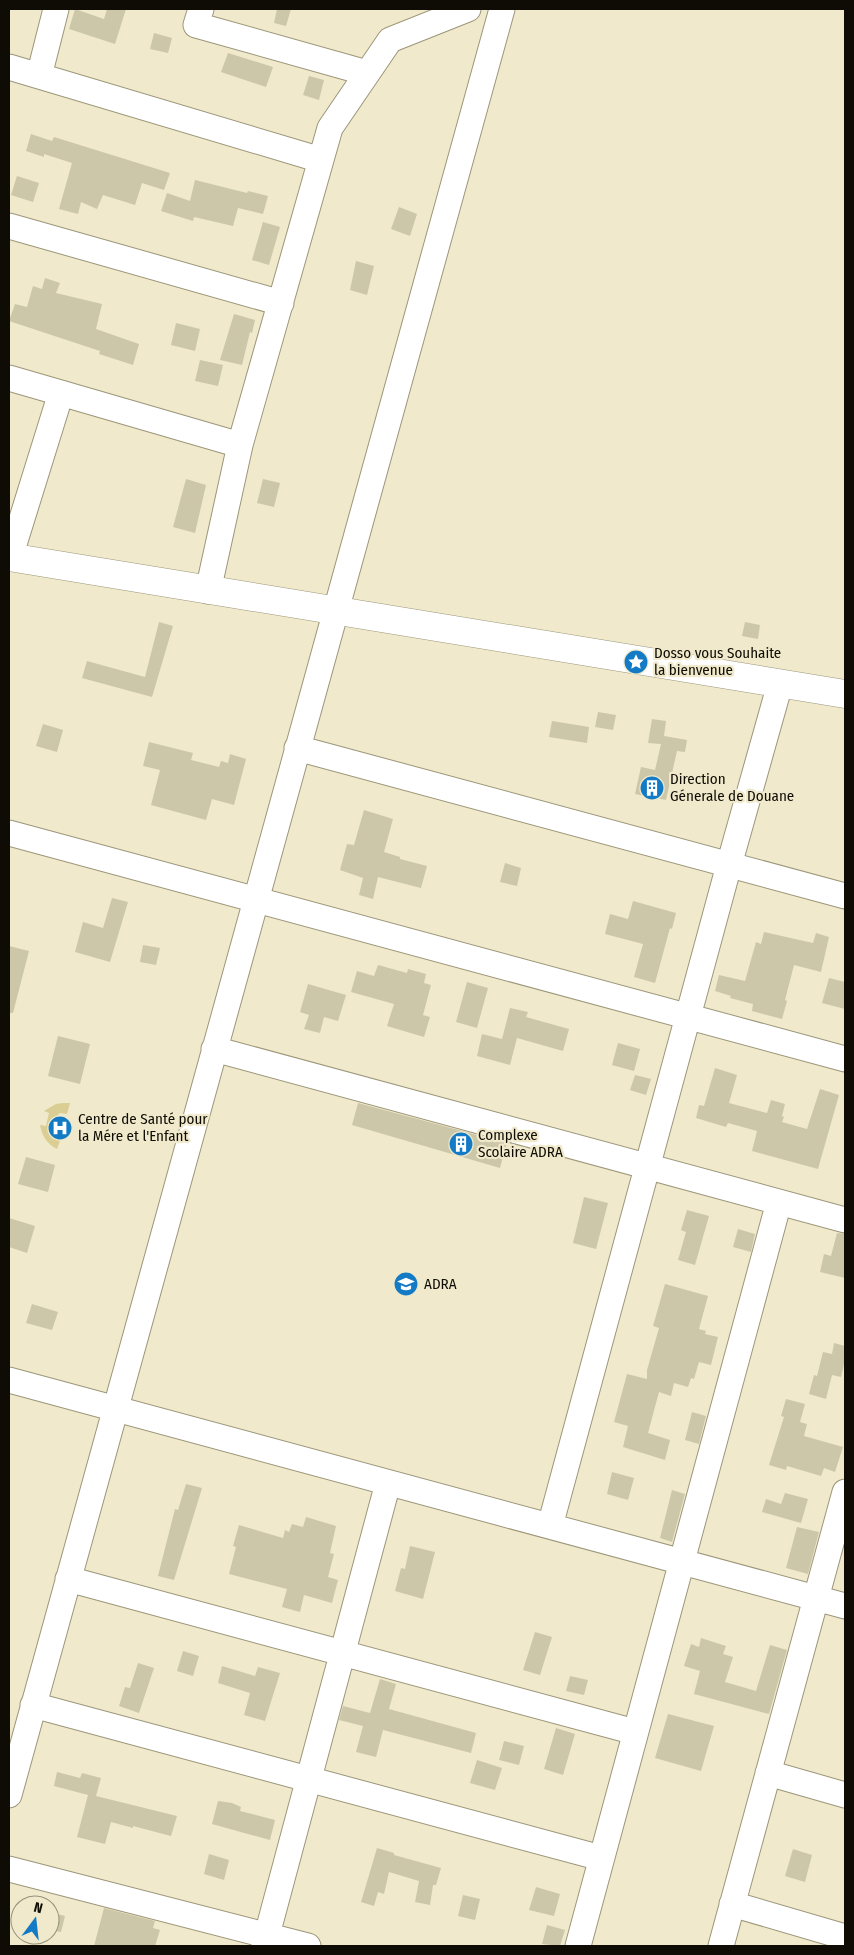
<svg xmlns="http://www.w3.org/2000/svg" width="854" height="1955" viewBox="0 0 854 1955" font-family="'Fira Sans Condensed',sans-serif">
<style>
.green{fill:#dace94}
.building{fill:#cdc7aa}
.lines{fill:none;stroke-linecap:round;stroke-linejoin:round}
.minor-casing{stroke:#9c967a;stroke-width:27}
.highway-casing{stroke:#9c967a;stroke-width:29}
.minor{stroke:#fff;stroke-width:25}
.highway{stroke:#fff;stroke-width:28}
.labels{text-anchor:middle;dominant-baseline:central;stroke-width:4.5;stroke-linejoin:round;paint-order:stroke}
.poi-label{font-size:15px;fill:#0e0c04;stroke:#f0e9cb;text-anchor:start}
</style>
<rect width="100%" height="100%" fill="#f0e9cb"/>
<path class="green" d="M63,1103h7l-3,11 -7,-1c-10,8 -12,19 1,25l-4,11c-10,-5 -15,-13 -17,-24l6,1 3,-13 -5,-2 12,-7z"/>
<path class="building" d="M75,9l29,10 3,-10h19l-11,35 -46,-15z
M277,9h14l-5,17 -12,-3z
M154,33l18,5 -4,15 -18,-4z
M228,53l45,14 -7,20 -45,-15z
M309,76l15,4 -5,20 -16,-5z
M31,134l21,7 2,-4 116,36 -6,17 -22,-7 -7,22 -32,-10 -6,14 -16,-7 -3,12 -19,-5 13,-46 -28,-9v3l-18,-6z
M17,176l22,7 -6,19 -22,-7z
M195,180l52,13 1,-2 20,5 -5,18 -25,-6 -5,18 -39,-9 -1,4 -32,-10 6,-18 23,8z
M399,207l18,7 -7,22 -19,-7z
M263,222l17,5 -11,38 -17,-5z
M356,261l18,5 -7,29 -17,-5z
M45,278l15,5 -4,10 46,11 -6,25 43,15 -6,21 -34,-11 1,-3 -91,-30 6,-17 12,3 6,-21 9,3z
M234,314l21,6 -3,13 -2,-1 -8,33 -22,-5z
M176,323l24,6 -5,22 -24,-6z
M200,360l23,5 -5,21 -23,-5z
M186,479l20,6 -11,48 -22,-6z
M263,479l17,4 -6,24 -17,-4z
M159,622l14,4 -21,71 -70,-19 5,-17 58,16z
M745,622l15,3 -2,14 -16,-3z
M598,712l18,3 -3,15 -18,-3z
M652,719l14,2 -2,15 23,4 -2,12 -8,-1 -11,49 -31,-6 6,-27 14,3 6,-26 -13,-1z
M552,721l37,6 -2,16 -38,-6z
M43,724l20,6 -6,22 -21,-6z
M149,742l44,11 -2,7 28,7 2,-6 7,2 2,-9 16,5 -12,46 -22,-6 -6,21 -55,-15 9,-35 -17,-4z
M364,810l29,9 -9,33 16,5v2l27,7 -6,22 -43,-11 -5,22 -14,-4 4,-17 -23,-8 7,-26 7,1z
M505,863l16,5 -4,18 -17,-4z
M112,898l16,4 -18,60 -35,-10 8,-30 20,6z
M633,901l43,12 -4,16 -2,-1 -15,55 -21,-6 9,-33 -38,-10 5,-20 18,5z
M764,932l49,11 3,-10 13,4 -8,35 -27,-7 -9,35 2,1 -5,18 -30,-8 1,-7 -23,-6 1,-2 -16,-5 4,-16 26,6 11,-39 5,2z
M143,945l17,3 -4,17 -16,-3z
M9,946l20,5 -16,62h-4z
M378,965l29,8 1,-4 18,5 -2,9 7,2 -8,30 7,2 -6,20 -37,-11 7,-22 -43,-12 6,-21 17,5z
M829,978l16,4v27l-23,-6z
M467,982l21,6 -11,40 -21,-6z
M308,984l38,11 -8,26 -14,-4 -4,16 -16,-4 5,-14 -9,-3z
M510,1008l18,4 -2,5 43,12 -6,22 -46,-13 -7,27 -33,-9 5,-22 20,5z
M58,1036l32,8 -10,40 -32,-8z
M618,1043l22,6 -6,22 -22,-6z
M715,1068l22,7 -8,28 38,10 4,-13 14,4 -3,12 2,1 -2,5 25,7 13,-40 19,6 -21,74 -66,-18 5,-20 -29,-8 -2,4 -30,-9 3,-13 5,1z
M635,1075l16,4 -5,16 -16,-5z
M358,1103l149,40 -7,25 -148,-43z
M26,1157l29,8 -7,27 -30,-8z
M584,1197l24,6 -12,46 -23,-6z
M687,1210l22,6 -14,49 -17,-5 8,-28 -5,-2z
M9,1218l26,8 -8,27 -18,-6z
M738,1229l17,5 -4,18 -18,-5z
M837,1233l8,1v44l-25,-6 4,-18 7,2z
M665,1284l43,12 -9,33 7,2 -1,3 13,3 -7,28 -12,-3 -5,17 -3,-1 -3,9 -14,-4 -3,13 -12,-4 -11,41 22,7 -5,20 -42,-13 5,-21 -14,-4 13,-48 20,5v-9l12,-42 -6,-2z
M32,1304l26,8 -6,18 -26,-7z
M834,1343l11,3v14l-4,17 -9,-2 -6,24 -17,-5 5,-19 3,1 6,-24 9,2z
M786,1399l19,5 -5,18 7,2 -3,12 39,11 -8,25 -11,-4 -3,8 -34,-10 -1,4 -17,-5 15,-48 -3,-1z
M692,1412l14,4 -7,28 -14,-4z
M612,1472l22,6 -6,22 -21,-6z
M186,1484l16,4 -28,92 -16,-4 17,-67 3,1z
M672,1490l13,4 -13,48 -12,-4z
M785,1493l23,6 -7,24 -39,-11 4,-13 15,5z
M306,1517l30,9 -6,27 4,1 -6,23 10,3 -6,23 -28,-8 -4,17 -18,-5 5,-18 -58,-15 7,-27 -3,-1 6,-21 44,13 2,-8 4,2 3,-8 11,3z
M797,1527l22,5 -11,42 -22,-6z
M410,1546l25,6 -12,47 -28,-8 6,-23 4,1z
M535,1632l17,5 -12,38 -17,-5z
M701,1638l25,8 -3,8 10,3 -8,25 31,9 14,-46 17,5 -18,64 -75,-20 6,-23 -16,-5 7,-22 8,3z
M183,1651l16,5 -6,20 -16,-5z
M138,1663l16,5 -15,45 -20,-7 6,-19 5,1z
M222,1666l33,10 3,-9 22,6 -15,48 -21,-6 6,-22 -32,-10z
M570,1676l18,4 -4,15 -18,-4z
M380,1679l16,5 -7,25 87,24 -5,20 -88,-23 -7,27 -20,-5 7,-26 -24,-6 4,-14 27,7z
M668,1714l46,12 -13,45 -46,-13z
M556,1728l19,6 -12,41 -19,-6z
M504,1741l20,5 -5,19 -20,-5z
M477,1760l25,8 -7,22 -25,-7z
M57,1772l23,6 2,-5 19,5 -5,18 81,20 -6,20 -38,-10v2l-22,-6 -6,22 -28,-7 11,-42 -34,-9z
M218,1801l14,2 9,4 -1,4 35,9 -5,20 -58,-16z
M377,1848l17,5v2l47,13 -5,17h-3l-3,20 -15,-3 4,-21 -30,-9 -5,22 -6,-2 -4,14 -13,-4z
M793,1849l19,6 -7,27 -20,-6z
M209,1854l20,6 -5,20 -20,-6z
M536,1887l24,7 -6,22 -25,-6z
M463,1895l17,4 -5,21 -17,-4z
M104,1908l51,13 -2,7 7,2 -5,16h-61z
M50,1912l15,4 -4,16 -11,-2z
M547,1925l18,5 -5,16 -18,-2z"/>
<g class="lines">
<defs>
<path id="minor" d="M201,9l-5,16 171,48
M9,67l312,93
M39,76l17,-67
M9,226l272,77
M9,378l231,67
M10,557l51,-164
M208,591l32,-146 90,-317 60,-88 78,-31
M297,748l548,148
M9,833l836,226
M214,1049l631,171
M9,1380l836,226
M550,1526l179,-661 51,-181
M68,1579l567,153
M33,1705l568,153
M768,1773l77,22
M9,1795l493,-1786
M9,1869l299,77
M732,1904l113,33
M264,1946l124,-463
M578,1946l201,-744
M721,1946l124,-454"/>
<path id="highway" d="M9,557l836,137"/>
</defs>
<use href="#minor" class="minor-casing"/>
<use href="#highway" class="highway-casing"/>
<use href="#minor" class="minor"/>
<use href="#highway" class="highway"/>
</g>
<defs>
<symbol id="sight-disc" viewBox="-11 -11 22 22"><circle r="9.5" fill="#137ac5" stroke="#f0e9cb"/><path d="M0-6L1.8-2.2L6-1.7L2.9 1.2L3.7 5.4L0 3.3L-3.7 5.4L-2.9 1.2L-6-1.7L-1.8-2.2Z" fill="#fff"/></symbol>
<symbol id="building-disc" viewBox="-11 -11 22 22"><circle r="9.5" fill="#137ac5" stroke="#f0e9cb"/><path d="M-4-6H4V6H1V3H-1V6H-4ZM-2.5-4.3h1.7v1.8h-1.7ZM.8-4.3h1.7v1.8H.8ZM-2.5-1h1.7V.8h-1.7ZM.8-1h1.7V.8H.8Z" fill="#fff"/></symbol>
<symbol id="hospital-disc" viewBox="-11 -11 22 22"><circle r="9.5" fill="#137ac5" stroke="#f0e9cb"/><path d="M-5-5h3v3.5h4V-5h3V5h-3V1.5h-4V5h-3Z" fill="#fff"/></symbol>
<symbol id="school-disc" viewBox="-11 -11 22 22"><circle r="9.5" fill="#137ac5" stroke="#f0e9cb"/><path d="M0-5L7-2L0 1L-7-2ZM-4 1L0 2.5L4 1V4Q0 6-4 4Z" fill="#fff"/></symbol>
</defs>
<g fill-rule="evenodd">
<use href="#sight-disc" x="622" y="648" width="28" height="28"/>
<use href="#building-disc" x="638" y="774" width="28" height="28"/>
<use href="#hospital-disc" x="46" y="1114" width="28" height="28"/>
<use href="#building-disc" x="447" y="1130" width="28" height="28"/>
<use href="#school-disc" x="392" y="1270" width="28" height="28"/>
</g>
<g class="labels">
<g class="poi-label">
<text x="654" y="653">Dosso vous Souhaite<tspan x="654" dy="17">la bienvenue</tspan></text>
<text x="670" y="779">Direction<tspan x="670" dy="17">Génerale de Douane</tspan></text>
<text x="78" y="1119">Centre de Santé pour<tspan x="78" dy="17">la Mére et l'Enfant</tspan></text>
<text x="478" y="1135">Complexe<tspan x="478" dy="17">Scolaire ADRA</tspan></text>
<text x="424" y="1284">ADRA</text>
</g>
</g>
<rect width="854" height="1955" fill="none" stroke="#0e0c04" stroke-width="20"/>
<g transform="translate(35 1920) rotate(15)"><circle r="24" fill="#f0e9cb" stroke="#96917b"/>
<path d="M0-4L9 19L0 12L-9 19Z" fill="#137ac5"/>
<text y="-8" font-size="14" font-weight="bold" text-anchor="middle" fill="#0e0c04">N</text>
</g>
</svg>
